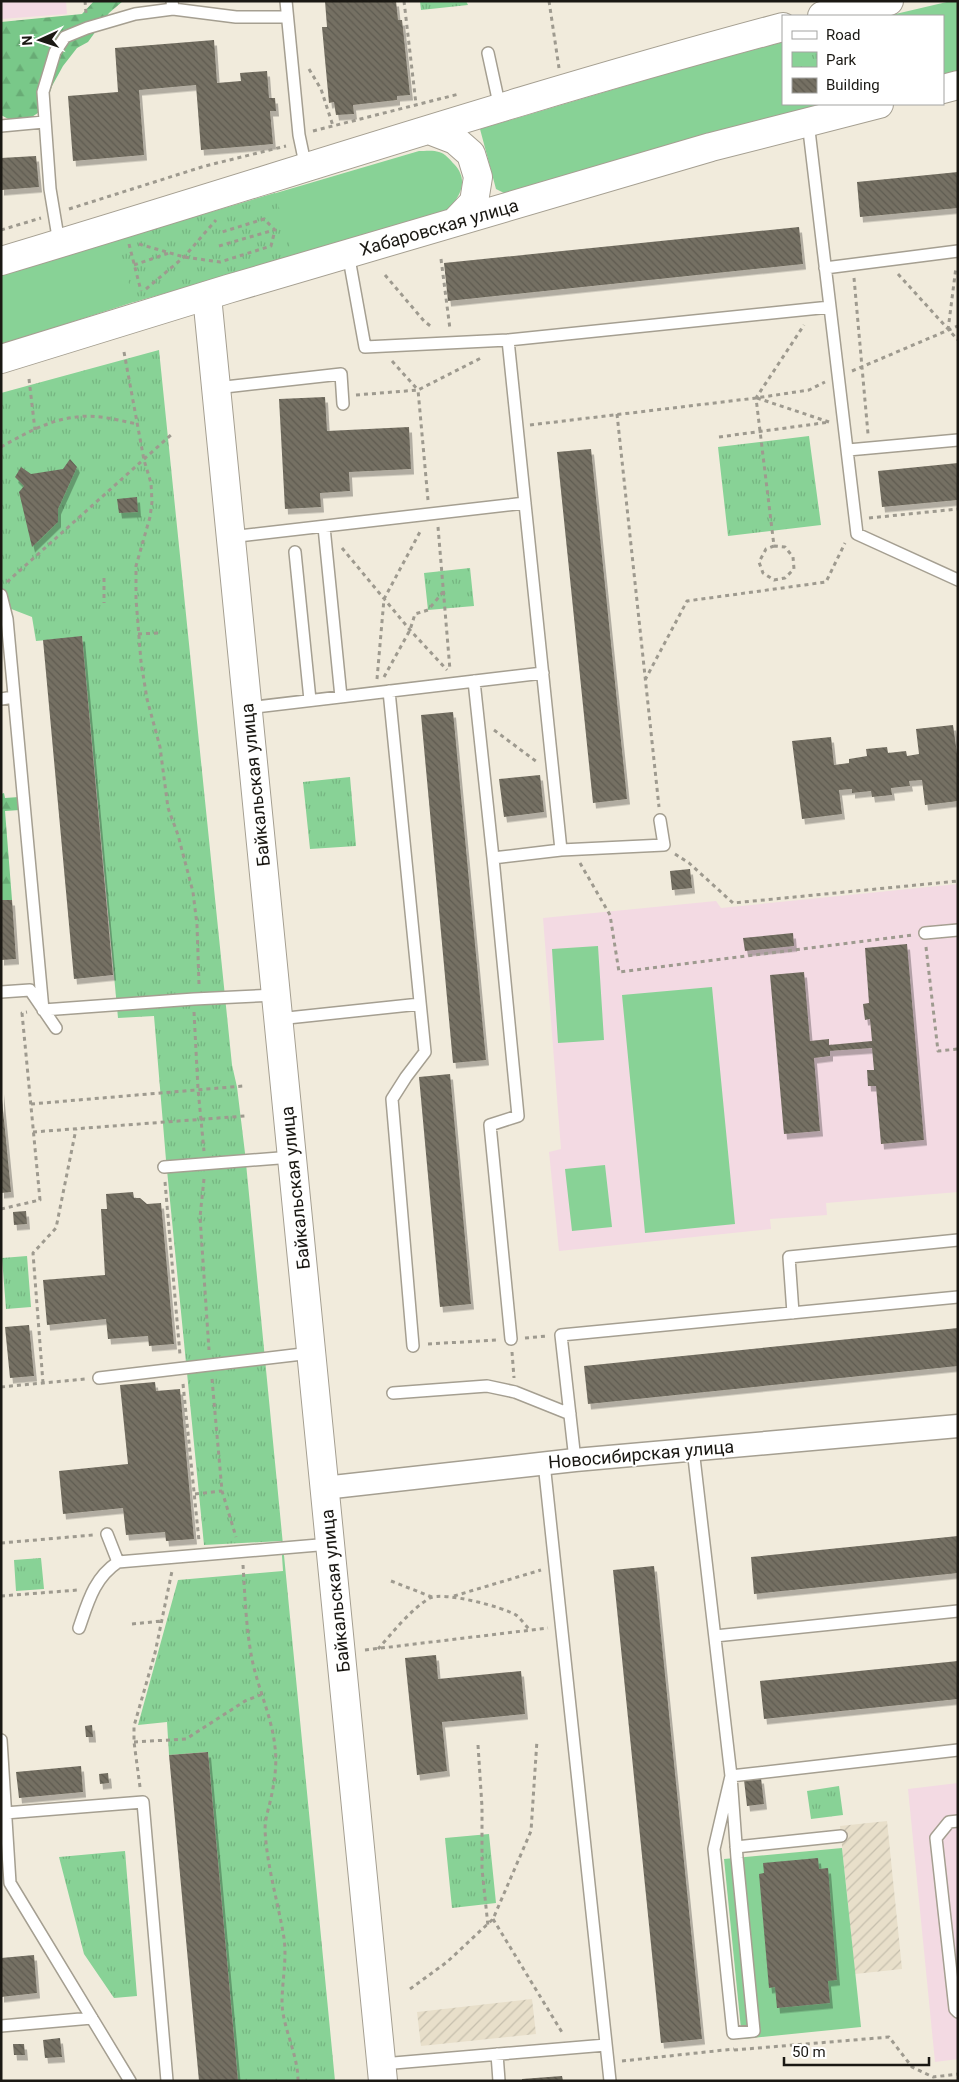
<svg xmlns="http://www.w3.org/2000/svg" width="959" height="2082" viewBox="0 0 959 2082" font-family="Roboto,sans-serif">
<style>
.industrial{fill:url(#industrial-furrows)}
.education{fill:#f3dae3}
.grass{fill:#88d296}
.forest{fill:url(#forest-firs)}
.park{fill:url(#park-tufts)}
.building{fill:url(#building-back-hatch);filter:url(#shadow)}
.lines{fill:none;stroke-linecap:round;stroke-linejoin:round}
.service-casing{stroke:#a59f91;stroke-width:14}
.minor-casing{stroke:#a59f91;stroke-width:25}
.tertiary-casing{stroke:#a59f91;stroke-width:30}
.secondary-casing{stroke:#a59f91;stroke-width:30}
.path{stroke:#9e9a8f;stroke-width:3;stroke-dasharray:4 4;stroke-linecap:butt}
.service{stroke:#fff;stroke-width:11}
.minor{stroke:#fff;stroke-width:22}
.tertiary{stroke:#fff;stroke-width:28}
.secondary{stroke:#fff;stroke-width:28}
.labels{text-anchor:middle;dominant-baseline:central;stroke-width:4;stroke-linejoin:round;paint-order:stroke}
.street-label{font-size:18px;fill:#1a1813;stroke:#fff}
</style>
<defs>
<pattern id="industrial-furrows" width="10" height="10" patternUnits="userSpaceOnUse" patternTransform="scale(1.25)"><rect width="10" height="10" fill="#e8dfca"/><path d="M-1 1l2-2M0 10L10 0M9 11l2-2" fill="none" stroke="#c6bfad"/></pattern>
<pattern id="forest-firs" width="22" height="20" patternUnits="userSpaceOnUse" patternTransform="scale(1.25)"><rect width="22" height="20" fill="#79c889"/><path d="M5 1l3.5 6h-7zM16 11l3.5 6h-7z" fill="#68ab75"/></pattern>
<pattern id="park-tufts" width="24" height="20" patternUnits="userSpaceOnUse" patternTransform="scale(1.25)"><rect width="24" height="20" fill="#88d296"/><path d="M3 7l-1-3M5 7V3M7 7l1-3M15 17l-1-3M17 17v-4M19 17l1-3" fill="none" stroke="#75b480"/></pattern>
<pattern id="building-back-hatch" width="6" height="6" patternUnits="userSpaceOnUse" patternTransform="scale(1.25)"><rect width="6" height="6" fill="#757063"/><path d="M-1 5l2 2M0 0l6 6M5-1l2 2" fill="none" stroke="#5f5b50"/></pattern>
<filter id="shadow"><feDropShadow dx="3" dy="5.5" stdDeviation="0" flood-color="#0004"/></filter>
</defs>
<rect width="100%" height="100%" fill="#f1ebdc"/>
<path class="industrial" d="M887,1821l15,148 -47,5 -15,-148z
M532,1999l4,35 -115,12 -4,-34z"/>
<path class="education" d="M1,1h65l1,13 -66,5z
M958,884v308l-132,11 1,12 -57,4 1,10 -212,22 -10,-99 12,-3 -18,-231 173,-17 5,7z
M958,1783v276l-23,3 -27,-273z"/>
<path class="grass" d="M951,1h7v70l-15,3v-58h-56z
M783,42v62h38l-117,31 -200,58 -8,-4 -16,-60 212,-63z
M419,151c6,0 15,-1 20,1 6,1 11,8 15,12 17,18 4,35 -9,50l-302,85 -142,46v-71z
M598,946l6,94 -46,3 -6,-94z
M712,987l23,237 -90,9 -23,-238z
M605,1165l7,62 -40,4 -7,-62z
M842,1848l19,179 -119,12 -18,-180z"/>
<path class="forest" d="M94,1h29l-14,12 -21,29 -11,6 -14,18 -11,20 -8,23 -20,13 -12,-1 -11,-6v-93l81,-8z
M4,793l1,5 14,-1 1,13 -15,1 7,89h-11v-106z"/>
<path class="park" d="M420,1h46l2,4 -47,5z
M275,193l18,64 -159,45 -17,-62z
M159,350l73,715 5,22 8,66 90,928h-97l-30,-329 -39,3 -2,-33 -29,3 40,-145 105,-9 -2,-30 -77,4 -38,-385 -12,-144 -36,2 -36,-381 -46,4 -4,-24 -31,-12v-212z
M809,436l12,89 -93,11 -10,-89z
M470,568l4,38 -46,4 -4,-37z
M350,777l6,69 -46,3 -7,-67z
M27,1256l4,51 -25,2 -4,-51z
M41,1558l3,31 -28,2 -2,-31z
M839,1786l4,29 -32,4 -4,-28z
M489,1834l7,69 -44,5 -7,-70z
M125,1851l12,145 -23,2 -30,-44 -25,-97z"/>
<path class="building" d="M325,1h71l2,19h4l8,75 -13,1v4l-44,5 1,9 -18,1 -2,-13 -5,1 -7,-76h5z
M214,40l3,43 24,-2 -1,-8 27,-2 2,27h6l1,13h-6l3,33 -72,6 -5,-65 -57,5 5,65 -71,6 -5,-65 50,-4 -3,-44z
M36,156l3,31 -38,3v-32z
M958,172v36l-98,9 -3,-35z
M799,227l4,37 -355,37 -4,-38z
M325,397l2,34 82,-4 2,42 -62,3 1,19 -30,2 1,14 -36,2 -6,-110z
M591,449l36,350 -34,4 -36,-351z
M70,459l7,8 -19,42v13l-26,25 -13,-55 5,-6 -9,-9 6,-10 10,7 32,-5z
M958,463v37l-76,7 -4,-36z
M137,497l1,15 -19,1 -2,-14z
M82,636l31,339 -39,4 -31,-339z
M453,712l33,348 -33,3 -32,-348z
M953,725l5,36v40l-33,4 -3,-25 -13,1 1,5 -19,2 1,7 -20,2 -1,-6 -19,2v-4l-13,1 3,24 -40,5 -10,-78 39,-4 3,28 15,-2v-4l18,-3 -1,-7 21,-2 1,6 18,-2 1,5 12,-2 -3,-25z
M540,775l4,37 -40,5 -5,-38z
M690,869l2,19 -20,2 -2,-19z
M1,900h11l4,59 -15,1z
M793,933l1,13 -49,5 -2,-13z
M907,944l17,196 -43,4 -5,-58h-8l-1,-16h7l-2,-22 -42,3v5l-16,2 6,73 -36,3 -14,-159 34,-3 6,69 19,-2v6l43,-4 -2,-22 -5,1 -2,-16 6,-1 -4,-55z
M450,1074l21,230 -31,3 -21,-230z
M1,1089l10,103 -10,1z
M133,1192l1,6h6l7,6 14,-1 13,141 -25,2 -1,-10 -40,3 -2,-20 -59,6 -4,-45 62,-5 -4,-66h6l-1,-15z
M26,1211l1,13 -13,1 -1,-13z
M29,1325l5,51 -24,2 -5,-51z
M958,1328v38l-370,38 -4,-38z
M155,1382l1,9 24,-2 14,150 -28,2 -1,-9 -39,3 -3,-27 -60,6 -4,-43 69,-7 -8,-79z
M958,1536v37l-204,21 -3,-37z
M654,1566l48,473 -41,4 -48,-473z
M436,1655l2,24 83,-8 4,43 -83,8 5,49 -30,4 -12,-117z
M958,1661v38l-194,20 -4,-38z
M92,1725l1,12h-7l-1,-11z
M208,1752l30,329h-39l-30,-326z
M81,1766l2,26 -64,6 -3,-26z
M108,1773l1,10 -9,1 -1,-10z
M761,1778l3,26 -17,2 -3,-26z
M818,1858l1,11 9,-1 9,112 -9,1 2,22 -53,5 -2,-21 -6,1 -10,-114 5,-1 -1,-10z
M34,1955l3,38 -36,4v-39z
M60,2038l2,19 -17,1 -2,-18z
M13,2044h11l1,11h-11z
M562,2076l1,5h-41v-2z"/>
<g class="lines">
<defs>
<path id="service" d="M286,1l13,134 7,33
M173,9l63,8h51
M488,53l12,55
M808,122l49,412 101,46
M1,126l43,-4
M59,243l-9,-54 -7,-97 12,-40 10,-15 22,-9 48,-14 38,-5 -1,-8
M348,253l17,94 143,-7 322,-33
M825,268l133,-17
M508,340l53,510
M216,388l125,-14 2,30
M848,450l110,-10
M324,527l17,170
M230,537l295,-34
M295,552l15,148
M1,595l6,24 36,391
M474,681l19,177
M389,691l36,361 -19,25 -14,22 21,247
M1,699l13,-2
M247,708l296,-35
M925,933l33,-3
M1,992l29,-2 26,38
M43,1010l151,-11 82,-4
M278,1019l142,-15
M164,1167l128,-10
M793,1313l-4,-56 169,-17
M511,1339l-21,-214 28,-9 -25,-258 68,-8 103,-5 -4,-25
M99,1378l212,-25
M393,1393l94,-7 28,6 55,22
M693,1449l38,327 -17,73 19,184 21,-2 -17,-173 -6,-82 227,-26
M575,1460l-14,-125 397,-38
M544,1463l66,618
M107,1534l11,28 212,-18
M79,1628c9,-26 15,-50 39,-66
M715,1636l243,-25
M1,1740l9,143 120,198
M5,1813l138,-11 24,279
M958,1821l-9,1 -13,16 19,171 3,3
M736,1847l105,-11
M1,2026l91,-8
M497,2054l2,27
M382,2064l224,-19"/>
<path id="minor" d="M324,1488l251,-28 383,-34"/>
<path id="tertiary" d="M207,296l176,1785"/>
<path id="secondary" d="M822,16l67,-15
M943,89l15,-4
M429,130l26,10 16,14 7,23 -4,25 -19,20
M1,261c261,-78 519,-164 782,-234
M1,359l227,-70 483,-142 168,-43"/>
</defs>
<use href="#service" class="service-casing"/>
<use href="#minor" class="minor-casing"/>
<use href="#tertiary" class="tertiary-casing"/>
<use href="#secondary" class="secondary-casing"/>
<path class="path" d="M85,1l1,12
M404,1l12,103
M549,1l10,67
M309,69l12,20 12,37
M313,131l146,-37
M69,209l136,-43 81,-20
M1,230l40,-12
M129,244l12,47
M139,244l45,13 36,5 51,-16 4,-16 -11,-11 -45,14
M219,246l55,-16
M441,259l9,70
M134,265l35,-12
M898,274l60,66
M385,275l39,46 9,7
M854,278l14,156
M146,289l38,-32 32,-37
M948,330l8,-63
M124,352l20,108 7,23 1,19 -2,15 -14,49v33l5,63 6,37 13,48 8,61 10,27 15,57 4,33 2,59
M392,361l26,29
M852,371l106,-45
M29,379l6,51
M356,395l62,-5
M757,398l72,24
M617,414l42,393
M530,425l226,-27 53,-8 16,-8
M719,437l111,-15
M1,447c23,-13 48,-27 75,-30 20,-3 41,3 61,7
M428,500l-10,-110 63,-32
M869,518l89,-9
M438,527l12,143
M774,546l-8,3 -7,13 4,11 11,7 11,-2 9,-9 -1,-12 -8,-10 -11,-1 -18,-148 48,-73
M342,548l68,82 37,40
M104,578v25
M7,582l165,-148
M138,634l21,-1
M384,677l26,-47 5,-16 13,-4 16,-19
M377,679l7,-80 37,-69
M645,680l42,-79 139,-19 19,-39
M494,730l43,32
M675,854l14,9 44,40 225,-22
M580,863l30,52 9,57 294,-37
M926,947l12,104 20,-2
M194,1012l4,77 6,62
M31,1104l212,-18
M33,1132l212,-16
M204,1179l-4,38 9,133
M165,1182l15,173
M1,1209l39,-9 -18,-187 5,-1
M525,1338l22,-2
M428,1344l69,-4
M512,1352l2,26
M212,1379l10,112 14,46
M43,1383l-10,-130 23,-25 20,-99
M183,1384l16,157
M1,1387l84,-8
M195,1494l27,-3
M1,1543l92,-8
M243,1565c2,31 3,64 9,94 6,30 20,58 23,88 2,14 0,32 -3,46 -2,12 -7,24 -7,37 2,37 13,72 19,108 3,22 -2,43 -2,65 1,26 16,51 16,78
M391,1581l41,16
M1,1596l77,-6
M454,1596l87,-26
M132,1624l30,-3
M378,1649c14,-16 34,-41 52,-51 13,-7 73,9 86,17 5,4 9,10 13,14
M365,1650l183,-22
M134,1742l52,-3 59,-38 17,-7
M478,1745l4,62v62l6,57
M140,1787l-6,-45v-16l21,-73 17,-82
M493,1919l70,115
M410,1989l37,-27 46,-43 38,-88 6,-91
M734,2050l155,-13 23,30 21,10 25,-3
M622,2061l112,-12"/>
<use href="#service" class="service"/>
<use href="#minor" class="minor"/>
<use href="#tertiary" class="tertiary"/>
<use href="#secondary" class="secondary"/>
</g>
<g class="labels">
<g class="street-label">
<text transform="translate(439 227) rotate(-16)">Хабаровская улица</text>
<text transform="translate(255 785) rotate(-96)">Байкальская улица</text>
<text transform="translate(295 1188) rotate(-96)">Байкальская улица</text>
<text transform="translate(641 1454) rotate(-5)">Новосибирская улица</text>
<text transform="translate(335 1591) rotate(-96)">Байкальская улица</text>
</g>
</g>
<rect width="959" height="2082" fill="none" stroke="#1a1813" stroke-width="5"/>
<rect x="782" y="15" width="162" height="90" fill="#ffffff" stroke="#a3a3a1"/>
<rect x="792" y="31" width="25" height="8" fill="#ffffff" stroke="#a3a3a1"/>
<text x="826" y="40" font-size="15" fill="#1a1813">Road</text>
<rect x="792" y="52" width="25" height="15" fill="url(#park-tufts)" stroke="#a3a3a1"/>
<text x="826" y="65" font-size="15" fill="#1a1813">Park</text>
<rect x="792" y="78" width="25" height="15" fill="url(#building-back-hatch)" stroke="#a3a3a1"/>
<text x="826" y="90" font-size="15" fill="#1a1813">Building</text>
<g transform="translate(40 40) rotate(267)" stroke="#ffffff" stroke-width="4" paint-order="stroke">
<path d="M0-4L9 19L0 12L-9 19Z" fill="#1a1813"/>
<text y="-8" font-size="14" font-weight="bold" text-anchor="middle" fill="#1a1813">N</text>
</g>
<path d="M784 2057v8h145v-8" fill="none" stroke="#1a1813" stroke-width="2.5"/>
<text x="792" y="2057" font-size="15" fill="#1a1813" stroke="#ffffff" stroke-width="4" paint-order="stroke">50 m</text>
</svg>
